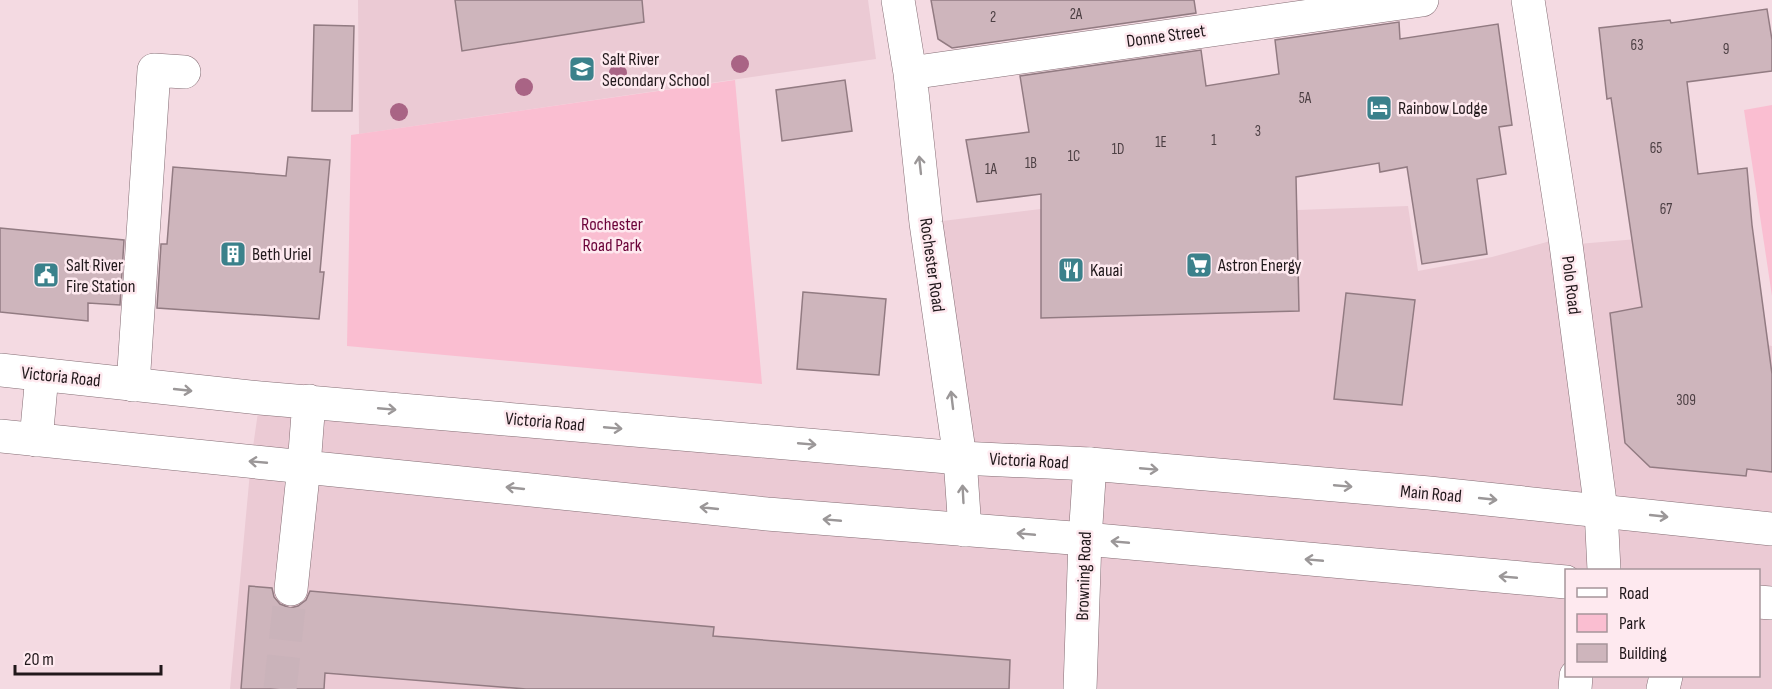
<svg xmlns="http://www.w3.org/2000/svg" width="1772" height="689" viewBox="0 0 1772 689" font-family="'Sofia Sans Condensed',sans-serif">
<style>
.built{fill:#ebcad4;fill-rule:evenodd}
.green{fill:#fabed1}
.building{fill:#ceb5bc;stroke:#927b82;stroke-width:1.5}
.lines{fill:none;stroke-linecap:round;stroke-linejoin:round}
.minor-tunnel{stroke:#cab3ba;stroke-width:33;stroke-dasharray:33 16;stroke-linecap:butt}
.minor-casing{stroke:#846d74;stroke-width:34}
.major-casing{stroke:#846d74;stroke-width:34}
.minor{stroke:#fff;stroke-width:33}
.major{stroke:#fff;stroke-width:33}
.tree{fill:#a96485}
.oneway{stroke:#9b9798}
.labels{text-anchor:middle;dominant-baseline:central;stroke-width:5;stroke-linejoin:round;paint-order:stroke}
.number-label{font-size:15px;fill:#4c3f43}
.street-label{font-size:18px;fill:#21181b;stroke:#fee9ef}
.poi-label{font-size:18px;fill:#21181b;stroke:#fee9ef;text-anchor:start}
.park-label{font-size:18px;fill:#6b0339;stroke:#fee9ef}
</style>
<rect width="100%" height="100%" fill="#f4dae2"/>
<path class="built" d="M358,0h510l8,59 -517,75z
M1238,185l1,27 169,-6 10,65 74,-14 73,-20 1,8 179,-15 13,113 14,3v343h-1542l21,-228 9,-63 700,60 -34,-235zM1566,570h192v106h-192z"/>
<path class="green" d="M735,80l27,304 -415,-38 4,-211z
M1772,105v191l-28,-186z"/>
<path class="building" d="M455,0h187l2,22 -182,29z
M931,0h263l2,13 -244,35 -14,-9z
M1767,9l5,31v31l-85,11 11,92 49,-6 5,57 20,149v98l-25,-3 -1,7 -96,-9 -25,-24 -15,-130 32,-6 -31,-209 -4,1 -8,-71 71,-8 1,3z
M1399,22l1,17 98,-15 14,101 -13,2 7,47 -29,5 10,75 -65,10 -15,-97 -27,5 -1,-9 -83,14 3,134 -258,7v-124l-64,8 -11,-62 63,-8 -9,-56 181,-26 5,36 73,-12 -4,-34z
M314,25l40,1 -2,85h-40z
M845,80l7,51 -70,10 -6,-51z
M288,157l42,3 -10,112h4l-5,47 -162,-11 4,-64h6l6,-77 113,9z
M0,228l124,12 -4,65 -32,-2v18l-88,-9z
M803,292l83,7 -7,76 -82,-6z
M1346,293l69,7 -13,105 -68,-6z
M249,586l23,2 2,9 6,7 10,4 8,-2 8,-6 4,-9 404,36 -1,9 297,24 -1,29h-483l-201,-16 -1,16h-83z"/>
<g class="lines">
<path class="minor-tunnel" d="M280,689l11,-100"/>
<defs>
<path id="minor" d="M898,0l12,73 16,150 34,235 5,72
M1528,0l37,237 36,273 3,60
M910,73l512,-73
M133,385l21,-315 30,2
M36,440l6,-65
M291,589l13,-123
M1080,689l5,-150 5,-75
M1575,689l1,-13
M1663,689l3,-13"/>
<path id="major" d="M0,370l260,28 700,60 130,6 339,29 343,36
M0,436l767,78 318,25 481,43
M304,466l5,-65
M1758,602l14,1"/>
</defs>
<use href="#minor" class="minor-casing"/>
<use href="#major" class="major-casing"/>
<use href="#minor" class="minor"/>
<use href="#major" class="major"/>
</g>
<g class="tree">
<circle cx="740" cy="64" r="9"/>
<circle cx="618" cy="73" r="9"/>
<circle cx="524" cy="87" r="9"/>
<circle cx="399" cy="112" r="9"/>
</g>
<defs><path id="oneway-shaft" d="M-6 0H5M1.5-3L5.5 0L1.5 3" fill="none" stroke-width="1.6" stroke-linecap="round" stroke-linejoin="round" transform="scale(1.5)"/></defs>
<g class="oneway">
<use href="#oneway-shaft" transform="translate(920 165) rotate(-96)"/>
<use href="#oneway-shaft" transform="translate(183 390) rotate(6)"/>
<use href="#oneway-shaft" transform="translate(952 400) rotate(-97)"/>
<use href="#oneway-shaft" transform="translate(387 409) rotate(5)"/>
<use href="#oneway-shaft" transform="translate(613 428) rotate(5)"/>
<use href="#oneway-shaft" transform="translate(807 444) rotate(5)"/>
<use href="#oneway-shaft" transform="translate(258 462) rotate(-175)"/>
<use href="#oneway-shaft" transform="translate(1149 469) rotate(5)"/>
<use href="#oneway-shaft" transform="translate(1343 486) rotate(5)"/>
<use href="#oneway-shaft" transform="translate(515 488) rotate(-174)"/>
<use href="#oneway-shaft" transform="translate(963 494) rotate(-93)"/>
<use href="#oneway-shaft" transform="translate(1488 499) rotate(6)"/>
<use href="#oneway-shaft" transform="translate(709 508) rotate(-174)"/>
<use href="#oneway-shaft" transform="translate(1659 516) rotate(6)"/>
<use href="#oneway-shaft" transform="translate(832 520) rotate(-175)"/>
<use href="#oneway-shaft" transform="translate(1026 534) rotate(-175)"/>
<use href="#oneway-shaft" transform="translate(1120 542) rotate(-175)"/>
<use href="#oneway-shaft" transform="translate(1314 560) rotate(-175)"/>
<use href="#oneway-shaft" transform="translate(1508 577) rotate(-175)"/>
</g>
<defs>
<symbol id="school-square" viewBox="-11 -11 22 22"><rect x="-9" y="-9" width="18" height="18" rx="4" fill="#3b818b" stroke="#fee9ef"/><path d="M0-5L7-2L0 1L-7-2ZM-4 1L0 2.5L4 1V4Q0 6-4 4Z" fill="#fff"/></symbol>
<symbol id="hotel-square" viewBox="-11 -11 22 22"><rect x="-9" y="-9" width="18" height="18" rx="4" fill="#3b818b" stroke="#fee9ef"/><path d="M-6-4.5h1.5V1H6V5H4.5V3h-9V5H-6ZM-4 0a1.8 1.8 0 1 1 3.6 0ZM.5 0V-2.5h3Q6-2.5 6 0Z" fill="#fff"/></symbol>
<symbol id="building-square" viewBox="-11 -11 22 22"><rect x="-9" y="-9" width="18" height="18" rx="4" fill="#3b818b" stroke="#fee9ef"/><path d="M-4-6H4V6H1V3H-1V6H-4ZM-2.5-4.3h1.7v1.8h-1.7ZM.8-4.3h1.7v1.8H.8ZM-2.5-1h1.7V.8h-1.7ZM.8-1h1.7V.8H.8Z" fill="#fff"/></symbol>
<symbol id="supermarket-square" viewBox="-11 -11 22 22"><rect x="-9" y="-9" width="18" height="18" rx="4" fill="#3b818b" stroke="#fee9ef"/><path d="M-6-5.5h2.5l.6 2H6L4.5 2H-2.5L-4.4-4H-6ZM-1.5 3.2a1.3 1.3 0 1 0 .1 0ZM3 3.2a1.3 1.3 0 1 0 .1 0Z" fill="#fff"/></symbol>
<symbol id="restaurant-square" viewBox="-11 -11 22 22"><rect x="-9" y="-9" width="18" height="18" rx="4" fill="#3b818b" stroke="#fee9ef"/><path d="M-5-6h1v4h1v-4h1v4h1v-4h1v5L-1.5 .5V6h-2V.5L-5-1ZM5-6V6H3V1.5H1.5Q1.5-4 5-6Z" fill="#fff"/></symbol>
<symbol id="civic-square" viewBox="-11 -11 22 22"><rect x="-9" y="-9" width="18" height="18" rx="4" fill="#3b818b" stroke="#fee9ef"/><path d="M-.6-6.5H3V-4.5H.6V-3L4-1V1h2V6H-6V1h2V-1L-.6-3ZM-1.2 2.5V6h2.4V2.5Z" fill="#fff"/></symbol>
</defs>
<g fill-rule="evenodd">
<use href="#school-square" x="567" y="54" width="30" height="30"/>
<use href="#hotel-square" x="1364" y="93" width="30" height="30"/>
<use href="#building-square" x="218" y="239" width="30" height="30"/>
<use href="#supermarket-square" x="1184" y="250" width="30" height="30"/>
<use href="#restaurant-square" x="1056" y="255" width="30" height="30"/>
<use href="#civic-square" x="31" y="260" width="30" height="30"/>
</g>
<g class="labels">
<g class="number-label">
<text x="1076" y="14">2A</text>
<text x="993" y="17">2</text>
<text x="1637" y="45">63</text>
<text x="1726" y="49">9</text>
<text x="1305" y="98">5A</text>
<text x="1258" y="131">3</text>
<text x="1214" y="140">1</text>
<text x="1161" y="142">1E</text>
<text x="1656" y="148">65</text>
<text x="1118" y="149">1D</text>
<text x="1074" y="156">1C</text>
<text x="1031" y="163">1B</text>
<text x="991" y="169">1A</text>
<text x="1666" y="209">67</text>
<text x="1686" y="400">309</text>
</g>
<g class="street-label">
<text transform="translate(1166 36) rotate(-8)">Donne Street</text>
<text transform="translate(932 265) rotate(82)">Rochester Road</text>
<text transform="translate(1571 285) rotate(83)">Polo Road</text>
<text transform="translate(61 377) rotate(6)">Victoria Road</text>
<text transform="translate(545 422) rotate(5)">Victoria Road</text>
<text transform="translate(1029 461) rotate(3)">Victoria Road</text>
<text transform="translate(1431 494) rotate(5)">Main Road</text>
<text transform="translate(1084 576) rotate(-88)">Browning Road</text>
</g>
<g class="poi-label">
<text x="602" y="59">Salt River<tspan x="602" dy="21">Secondary School</tspan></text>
<text x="1398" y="108">Rainbow Lodge</text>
<text x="252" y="254">Beth Uriel</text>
<text x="66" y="265">Salt River<tspan x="66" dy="21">Fire Station</tspan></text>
<text x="1218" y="265">Astron Energy</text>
<text x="1090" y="270">Kauai</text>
</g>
<g class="park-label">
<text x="612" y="224">Rochester<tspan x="612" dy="21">Road Park</tspan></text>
</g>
</g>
<rect x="1565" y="569" width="195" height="108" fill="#fee9ef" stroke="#a6959a" stroke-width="1.5"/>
<rect x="1577" y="588" width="30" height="9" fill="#ffffff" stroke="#a6959a" stroke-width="1.5"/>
<text x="1619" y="599" font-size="18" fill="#21181b">Road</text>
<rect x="1577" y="614" width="30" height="18" fill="#fabed1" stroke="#a6959a" stroke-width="1.5"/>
<text x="1619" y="629" font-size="18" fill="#21181b">Park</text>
<rect x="1577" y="644" width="30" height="18" fill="#ceb5bc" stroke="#a6959a" stroke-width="1.5"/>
<text x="1619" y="659" font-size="18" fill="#21181b">Building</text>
<path d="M15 665v9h146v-9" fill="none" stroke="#21181b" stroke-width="3"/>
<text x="24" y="665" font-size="18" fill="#21181b" stroke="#fee9ef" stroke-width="4.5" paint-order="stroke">20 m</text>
</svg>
